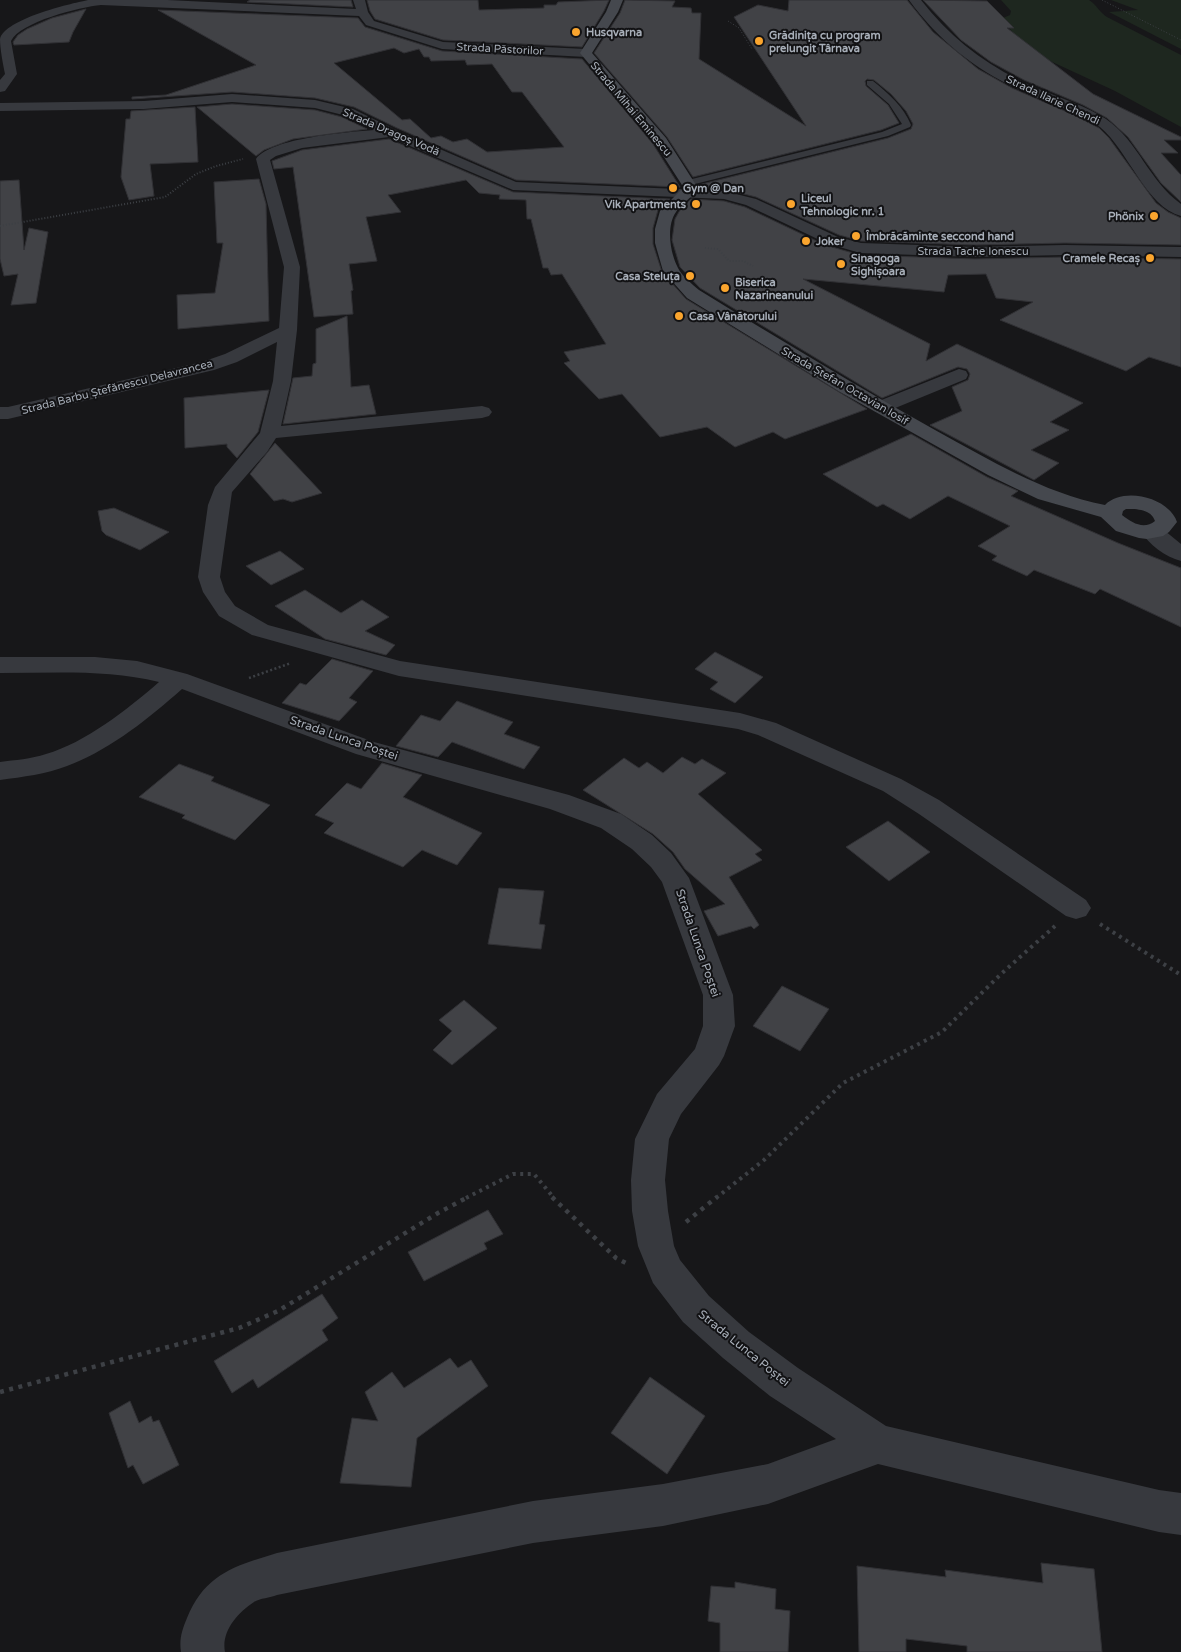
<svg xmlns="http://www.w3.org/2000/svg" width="1181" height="1652" viewBox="0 0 1181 1652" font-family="'Varela Round',sans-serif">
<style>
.green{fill:#1e271f}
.building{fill:#414246;stroke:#313135;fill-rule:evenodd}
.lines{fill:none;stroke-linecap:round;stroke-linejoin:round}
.path-far4{stroke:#3d4045;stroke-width:1;stroke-dasharray:1 2;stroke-linecap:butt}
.path-far3{stroke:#3d4045;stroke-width:2;stroke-dasharray:1 2;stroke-linecap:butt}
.path-far2{stroke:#3d4045;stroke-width:2.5;stroke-dasharray:2 2.5;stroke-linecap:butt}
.path-far1{stroke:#3d4045;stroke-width:4;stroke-dasharray:3 4.5;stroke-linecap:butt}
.path{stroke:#3d4045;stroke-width:4.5;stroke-dasharray:4 5.5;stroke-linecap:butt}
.service{fill:#37393e;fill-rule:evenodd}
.minor{fill:#37393e;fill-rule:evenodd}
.tertiary{fill:#37393e;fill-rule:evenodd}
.secondary{fill:#45484e;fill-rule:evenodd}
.poi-dot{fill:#faa52e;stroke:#121214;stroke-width:2}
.labels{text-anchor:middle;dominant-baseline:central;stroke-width:4;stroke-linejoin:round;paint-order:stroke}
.far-poi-label{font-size:11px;font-weight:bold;fill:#a8afb9;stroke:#121214;text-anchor:start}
.far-street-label{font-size:11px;fill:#a8afb9;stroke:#121214}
.street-label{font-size:12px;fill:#a8afb9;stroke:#121214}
</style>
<rect width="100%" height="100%" fill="#171719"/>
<path class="green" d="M1001,0h88c8,5 11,13 18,17l74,38v72l-66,-36 -67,-31 -34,-25 -11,-17 7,-3 1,-4z
M1111,0h70v49l-72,-37 29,-2z"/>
<path class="building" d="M250,0h101l2,7 -106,-5z
M367,0h111l1,10 65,-2v-3h12l2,-3 51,-2 -5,11 -22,36 -139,-7 -68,-21 -5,-8z
M625,0l50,1 -3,6 19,1 1,5h9l-2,46 107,67 -72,-109 24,-12 30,6 1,-11h118l26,32 45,37 34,19 62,27 25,13 10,10 47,65 12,9 13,6v27l-116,-2 -90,2 -114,-4 -22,-6 -83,-38 -32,-8 -27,-1 1,-3 190,-47 23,-9 2,-5 -7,-13 -15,-17 -17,-14 -7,-1 -2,2 1,5 22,19 11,18 -18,7 -188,47 -26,-40 -73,-84 26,-40z
M923,0l64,1 27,27h-7l86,66 88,43v3h-17l14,13h-17l20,22v27l-20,-19 -33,-46 -21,-19 -24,-13 -59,-25 -33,-18 -30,-22z
M86,9l-13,23 -4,10 -55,3 -1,-3 5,-7 9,-6 25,-11z
M158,10l200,8 7,9 77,24 140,8 71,85 27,43 -164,-7 -119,-52 -43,-21 -39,-9 -83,-6 -100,7v-2l34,-2 90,-30zM394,48l10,5 15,-4 5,8h5l2,4 34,-1 2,5 25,-1 20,28h10l42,55 -77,5 -20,-13 -14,3 -12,-6 -10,2 -21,-19 -8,1 -68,-57z
M232,104l83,6 27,7 25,12 -74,10 -29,11 -8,6 -59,-49z
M195,107l3,55 -48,2 4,32 -25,4 -8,-23 5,-58h4l1,-8z
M389,139l124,53 157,7 -12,11 -5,18v16l9,28 24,27 181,110 -82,30 -12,-7 -38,15 -28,-20 -47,10 -38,-43 -23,5 -35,-36 6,-2 -6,-9 42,-8 -44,-70 -11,1 -3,-7h-5l-12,-49h-4l-1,-19 -27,-1 1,-4 -21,-2 -13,-13 -78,15 13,17 -35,5 11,44 -28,3 4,26 -2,1 2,23 -39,3 -21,-150 -19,2 -2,-8 30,-11z
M259,179l7,25 3,117 -91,8 -1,-34 38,-2 8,-50h-6l-3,-61z
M19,180l5,70 5,-22 19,4 -12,71 -25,2 7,-31 -14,2 -4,-17v-78z
M691,199l33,2 21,6 80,38 35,10 115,4 90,-2 116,2v108l-32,-10 -23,14 -126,-51 33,-18 -37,-4 -10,-24 -38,1 -4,17 -141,-13 127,65 -4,17 31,-17 126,59 -33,19 19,8 -38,20 28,13 -25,17 -104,-55 32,-14 -10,-24 16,-7 2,-6 -3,-5 -9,-2 -76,31 -182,-110 -20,-21 -8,-27 3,-21 5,-9z
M347,316l4,71 18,-2 7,29 -93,10 10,-46 19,-2 1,-12 3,-1v-34z
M269,390l-11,42 -21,26 -10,-11v-3l-42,4 -1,-50z
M911,434l76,43 31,14 -7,5 107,47 63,25v59l-81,-38 -5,5 -61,-24 -7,6 -35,-16 5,-4 -19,-10 32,-20 -62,-30 -38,23 -27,-15 -6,3 -54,-33z
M275,443l47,50 -30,9 -9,-3 -9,2 -24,-27z
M114,508l55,24 -29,18 -34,-15 -4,-4 -4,-20z
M280,551l24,18 -33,16 -25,-19z
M305,590l36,23 21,-13 27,17 -24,14 30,14 -9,10 -61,-16 -50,-33z
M715,652l48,25 -28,26 -25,-14 8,-7 -23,-13z
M332,659l41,12 -24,27 8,4 -18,19 -57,-18 18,-20 6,2z
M457,701l56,21 -9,12 36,13 -16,22 -72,-27 -14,15 -42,-11 25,-31 19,6z
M682,757l13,7 7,-5 24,14 -28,21 64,56 -7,4 7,6 -33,17 30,48 -5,4 -3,-3 -33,10 -14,-25 21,-7 -40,-35 -12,-17 -20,-18 -70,-44 41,-32 15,10 8,-6 16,11z
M382,763l40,12 -19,22 79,36 -25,32 -35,-15 -19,17 -79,-34 10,-10 -19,-8 32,-32 14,6z
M179,764l35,13 -3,4 59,24 -35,35 -53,-22 3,-3 -46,-18z
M888,821l42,31 -41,29 -43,-34z
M499,888l45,3 -5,33 6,1 -4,24 -53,-5z
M782,986l47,23 -29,42 -47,-25z
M464,1000l33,28 -45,37 -19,-15 19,-19 -13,-11z
M488,1210l15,24 -19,9 3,6 -63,32 -16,-29z
M322,1294l16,24 -16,12 6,10 -70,48 -5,-9 -21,14 -18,-32z
M450,1358l8,10 13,-8 17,26 -71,52 -6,49 -71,-4 12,-65 26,3 -13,-29 27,-20 12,16z
M650,1377l55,39 -38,58 -56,-41z
M130,1401l9,22 12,-7 2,6 6,-2 20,45 -36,19 -10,-19 -5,3 -19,-55z
M1041,1563l53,6 8,83h-135v-6l-61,-7v13h-47l-2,-86 89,11 -1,-7 98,13z
M735,1582l41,7 -1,20 15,2 -2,41h-68v-29l-12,-2 3,-35 24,2z"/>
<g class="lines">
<path class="path-far4" d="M1102,0l79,40
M728,21l11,7 13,21"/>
<path class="path-far3" d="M0,226l165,-29 31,-23 20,-8 27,-7
M705,248l13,1 11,12h14l10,5"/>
<path class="path-far2" d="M249,678l42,-15"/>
<path class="path-far1" d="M1100,924l81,51
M466,1198l47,-24h21l20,24
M716,1198l48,-38 79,-77 99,-51 59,-58 54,-48"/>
<path class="path" d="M552,1197l64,61 12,6
M686,1222l31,-25
M0,1392l239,-64 39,-17 160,-98 30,-16"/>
<path class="service" d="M867,81h6c15,12 31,26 38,44l-1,2 -22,9 -201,50 -5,-3 2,-2 198,-49 20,-8 -13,-20 -22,-19z"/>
<path class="minor" d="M88,0h79l189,9 -3,-9h12l3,12 6,9 69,21 143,7 6,4 -6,4 -144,-8 -76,-24 -7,-9 -258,-11c-21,2 -81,17 -90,36l6,33 -12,17 -5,1v-12l5,-6c-2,-10 -5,-25 -5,-35 5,-20 69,-35 88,-39z
M232,94l83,6 38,9 43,21 120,52 208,9 32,8 82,38 23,6 114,4 90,-2 116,2v10l-116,-2 -90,2 -115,-4 -34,-10 -80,-38 -22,-6 -211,-9 -124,-53 -87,11 -26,8 -6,4 30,107 -3,63 -6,51 -10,45 201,-20 7,2 3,4 -3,4 -7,2 -206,20 -9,14 -35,40 -12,85 5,15 10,14 33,19 132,36 340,52 36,10 125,56 38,21 147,100 5,8 -5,8 -10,3 -10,-3 -147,-102 -36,-23 -125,-56 -20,-6 -339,-53 -147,-41 -33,-19 -16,-24 -5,-15 10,-72 7,-18 45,-54 13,-52 4,-39 -40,20 -23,8 -206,49h-8v-12h8l194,-45 23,-8 54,-26 5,-61 -28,-108c15,-21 92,-27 118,-29l-31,-15 -28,-7 -83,-6 -88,7 -144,2v-8l144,-2z
M959,369l7,2 2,4 -2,4 -78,32 -7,2 -7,-2 -3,-4 3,-4z
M1151,525l8,1 22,18v17c-16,-4 -32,-17 -41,-30l3,-5z
M0,657h95l42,4 50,13 187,68 195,53 52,19 31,21 19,18 18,25 44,117 2,31 -11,30 -5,9 -38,49 -12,25 -4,41 3,31 6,35 6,14 29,36 40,36 49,36 88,58 273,64 22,3v42l-22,-3 -281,-68 -110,40 -105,22 -130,17 -256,52c-7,3 -17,3 -23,7 -17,11 -33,30 -29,50h-44c-2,-13 1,-22 6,-34 18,-44 48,-52 90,-65l256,-52 130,-17 105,-20 68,-25 -66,-43 -47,-38 -40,-36 -30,-39 -15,-37 -6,-35 -1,-31 4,-41 22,-45 38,-45 8,-23v-31l-41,-113 -11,-15 -19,-18 -31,-21 -51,-19 -194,-55 -174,-65c-34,30 -72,61 -115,77 -21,8 -44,11 -67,14v-18c15,-2 31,-3 46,-8 39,-11 82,-45 113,-72 -52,-13 -106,-9 -159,-9z"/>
<path class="tertiary" d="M909,0h12c32,41 71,70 120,90 22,9 45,16 65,29 33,23 42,61 75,85v12c-35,-9 -53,-66 -81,-89 -21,-15 -46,-22 -69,-32 -50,-21 -90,-51 -122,-95z"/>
<path class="secondary" d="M611,0h12l-5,12 -26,41 74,85 30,47c0,12 -14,17 -20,27 -10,14 -6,41 2,56 4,8 14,16 21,22 78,48 156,95 236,140 55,30 108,63 170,75 19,-19 64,-7 72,17l-8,10 -6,4 -16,3 -8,-1 -23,-7 -15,-14 -63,-18 -50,-24 -148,-83 -153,-94 -24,-27 -8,-28v-14l5,-18 22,-22v-4l-27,-42 -75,-90 26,-41zM1126,509c11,0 25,0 29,12 -11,9 -23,2 -33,-6l1,-4z"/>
</g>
<g class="poi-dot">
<circle cx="576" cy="32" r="5"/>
<circle cx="759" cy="41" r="5"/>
<circle cx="673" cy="188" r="5"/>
<circle cx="696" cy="204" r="5"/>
<circle cx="791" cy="204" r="5"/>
<circle cx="1154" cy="216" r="5"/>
<circle cx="856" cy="236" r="5"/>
<circle cx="806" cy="241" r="5"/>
<circle cx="1150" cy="258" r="5"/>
<circle cx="841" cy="264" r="5"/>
<circle cx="690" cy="276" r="5"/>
<circle cx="725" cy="288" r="5"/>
<circle cx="679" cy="316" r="5"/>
</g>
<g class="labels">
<g class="far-poi-label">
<text x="586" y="32">Husqvarna</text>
<text x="769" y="35">Grădinița cu program<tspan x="769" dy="13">prelungit Târnava</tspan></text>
<text x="683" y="188">Gym @ Dan</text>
<text x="801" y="198">Liceul<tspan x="801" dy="13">Tehnologic nr. 1</tspan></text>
<text x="686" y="204" text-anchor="end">Vik Apartments</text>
<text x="1144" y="216" text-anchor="end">Phönix</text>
<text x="866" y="236">Îmbrăcăminte seccond hand</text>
<text x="816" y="241">Joker</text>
<text x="851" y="258">Sinagoga<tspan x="851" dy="13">Sighișoara</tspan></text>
<text x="1140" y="258" text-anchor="end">Cramele Recaș</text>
<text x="680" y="276" text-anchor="end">Casa Steluța</text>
<text x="735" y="282">Biserica<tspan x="735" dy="13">Nazarineanului</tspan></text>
<text x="689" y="316">Casa Vânătorului</text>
</g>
<g class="far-street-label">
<text transform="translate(500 49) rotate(3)">Strada Păstorilor</text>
<text transform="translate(1053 100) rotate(25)">Strada Ilarie Chendi</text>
<text transform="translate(631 109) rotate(50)">Strada Mihai Eminescu</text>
<text transform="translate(391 132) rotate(23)">Strada Dragoș Vodă</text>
<text x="973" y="251">Strada Tache Ionescu</text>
<text transform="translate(845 386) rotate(30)">Strada Ștefan Octavian Iosif</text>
<text transform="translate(117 387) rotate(-14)">Strada Barbu Ștefănescu Delavrancea</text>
</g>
<g class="street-label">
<text transform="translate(344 738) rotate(19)">Strada Lunca Poștei</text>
<text transform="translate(698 943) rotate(71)">Strada Lunca Poștei</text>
<text transform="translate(744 1348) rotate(39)">Strada Lunca Poștei</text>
</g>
</g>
</svg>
